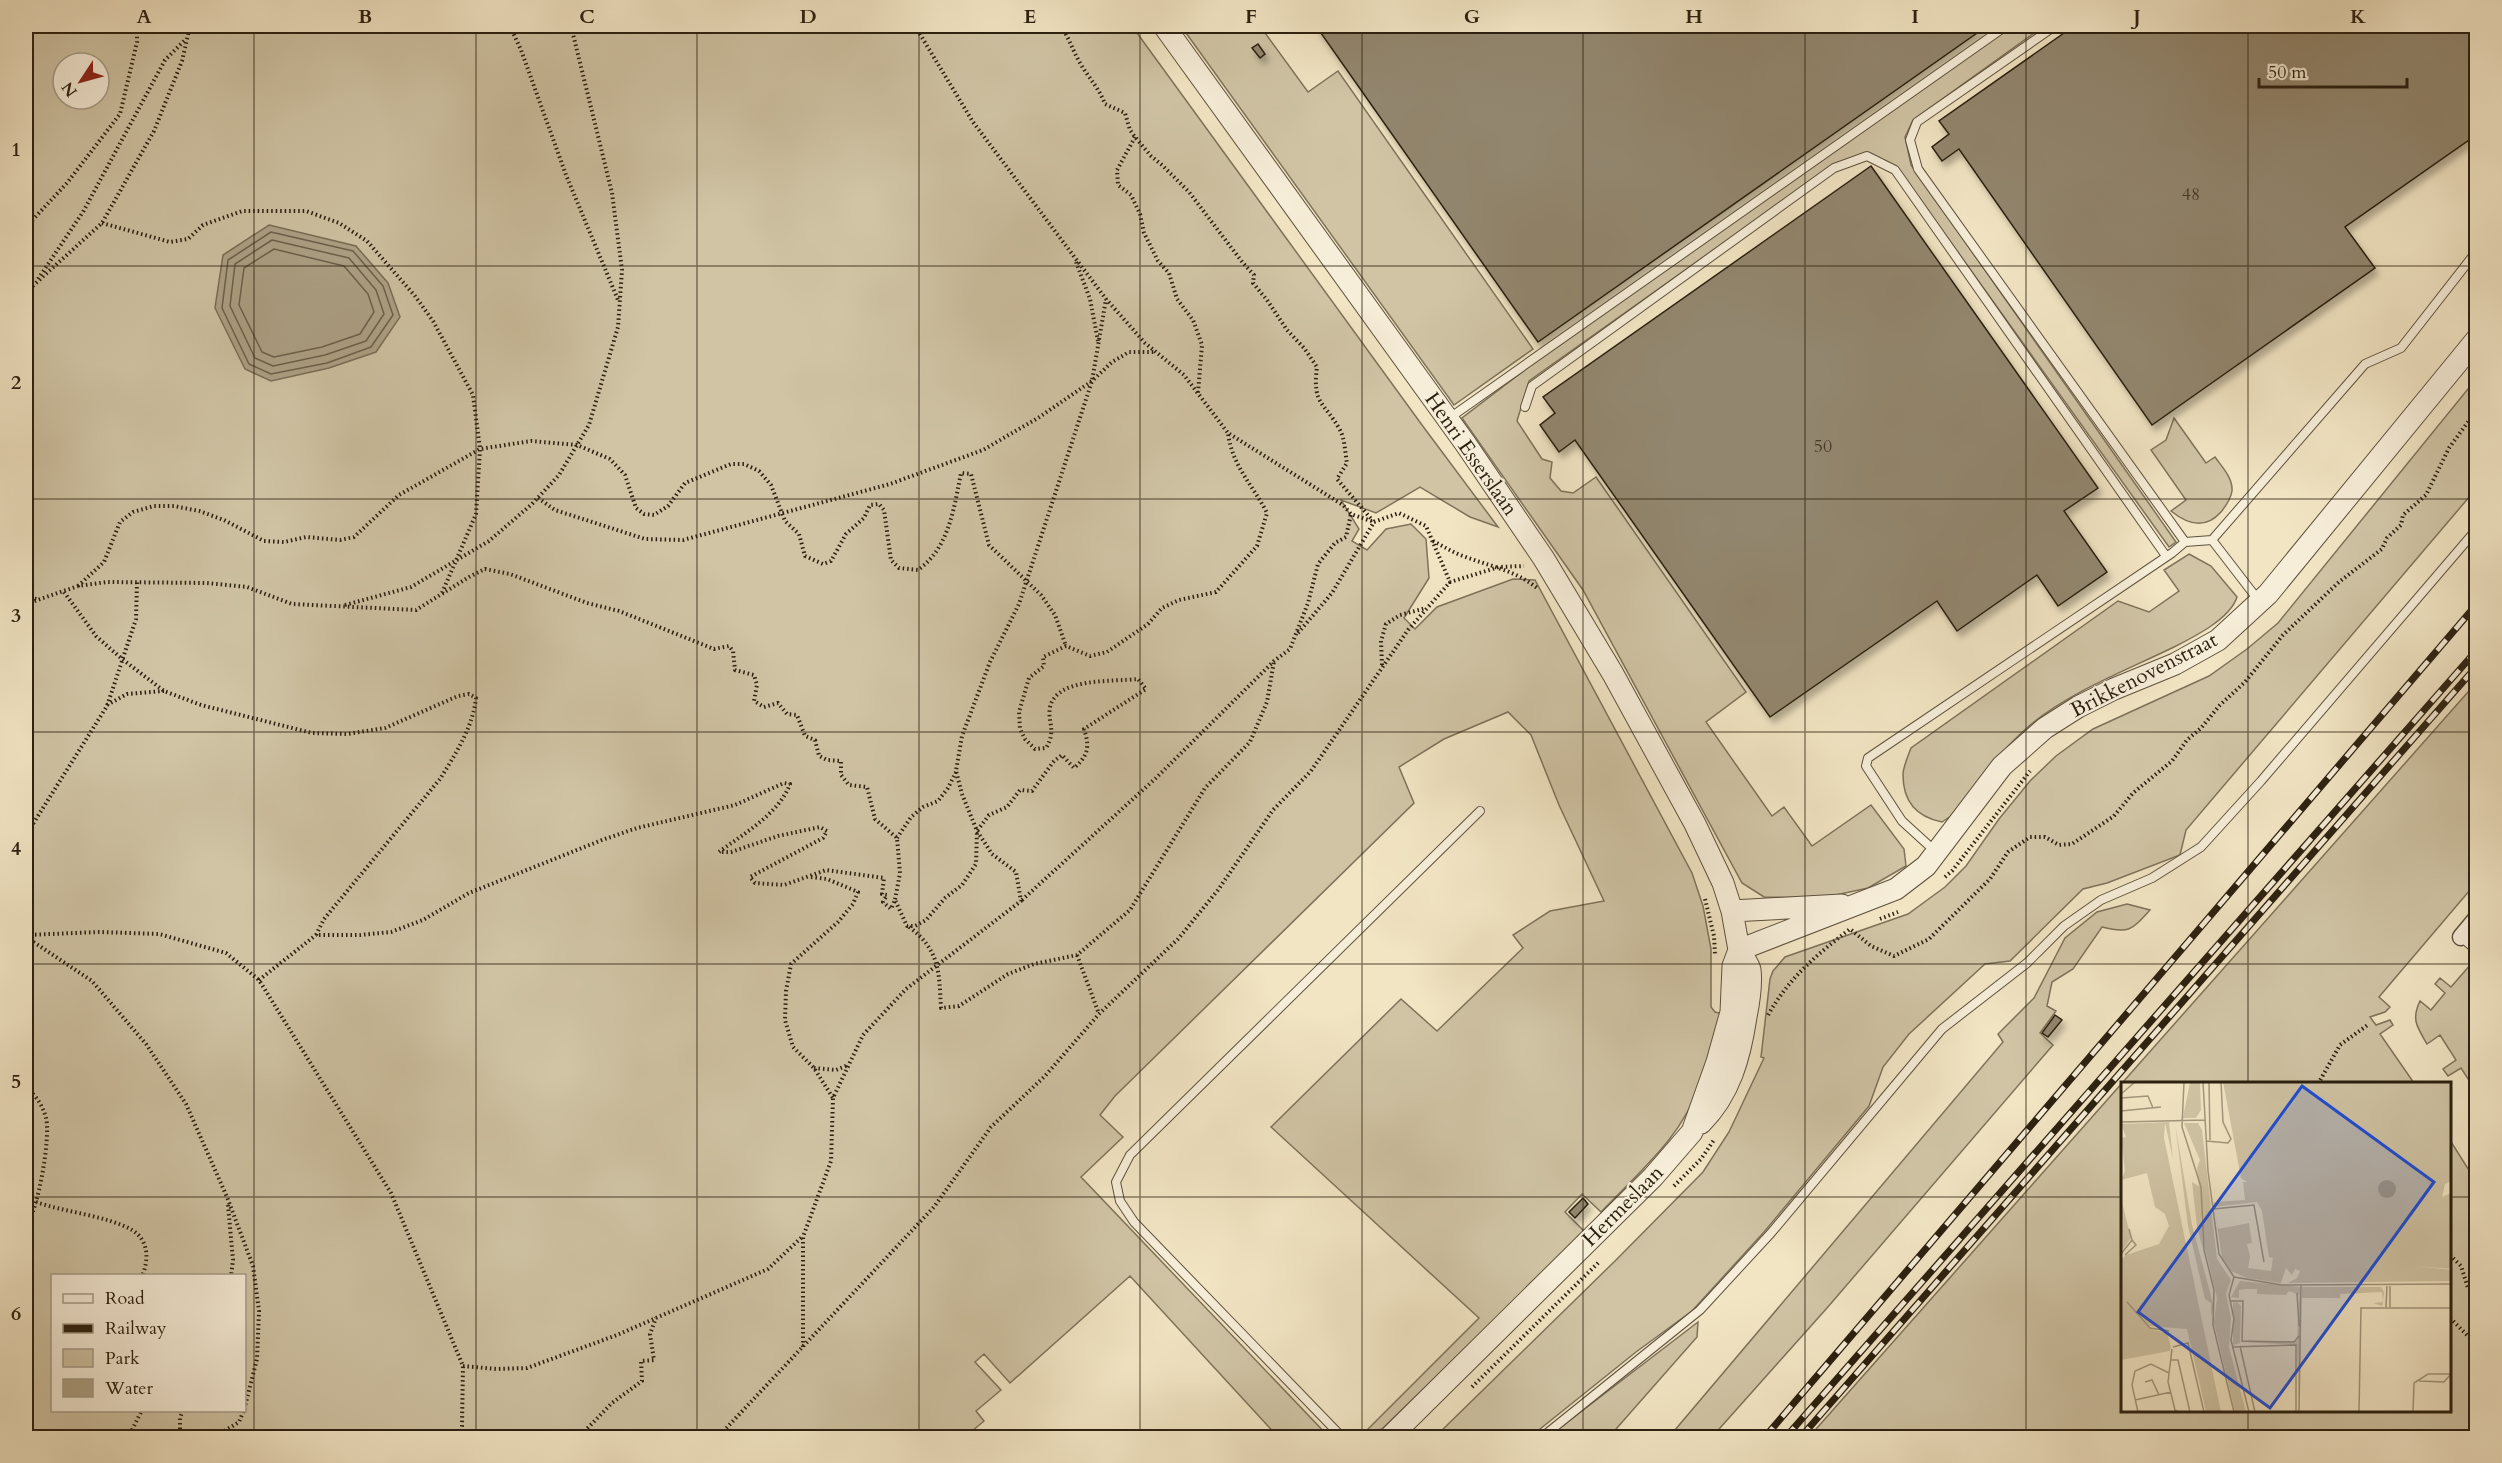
<svg xmlns="http://www.w3.org/2000/svg" width="2502" height="1463" viewBox="0 0 2502 1463" font-family="Cardo,serif">
<style>
.green{fill:#d0c4a5;stroke:#7e725a;stroke-width:1.5;fill-rule:evenodd}
.water{fill:#aea287;stroke:#7a6e57;stroke-width:1.5}
.lines{fill:none;stroke-linecap:round;stroke-linejoin:round}
.shore{stroke:#6c614c;stroke-width:1.5}
.building{fill:#92866e;stroke:#2b2010;stroke-width:1.5;filter:url(#shadow)}
.service-casing{stroke:#5d513d;stroke-width:10}
.minor-casing{stroke:#5d513d;stroke-width:19}
.tertiary-casing{stroke:#5d513d;stroke-width:23}
.path{stroke:#2b2010;stroke-width:4;stroke-dasharray:1.5 3;stroke-linecap:butt}
.service{stroke:#f7eed9;stroke-width:8}
.minor{stroke:#f7eed9;stroke-width:16}
.tertiary{stroke:#f7eed9;stroke-width:21}
.rail-casing{stroke:#2b2010;stroke-width:7}
.rail{stroke:#f7eed9;stroke-width:4.5;stroke-dasharray:14;stroke-linecap:butt}
.grid{fill:none;stroke:#2b2010;stroke-width:1.5;stroke-opacity:0.55}
.labels{text-anchor:middle;dominant-baseline:central;stroke-width:4.5;stroke-linejoin:round;paint-order:stroke}
.number-label{font-size:18px;fill:#453a28}
.street-label{font-size:21px;fill:#2b2010;stroke:#f7eed9}
.inset-road{fill:none;stroke:#a2967c;stroke-width:1.5}
.view{fill:#1d4ed8;fill-opacity:0.15;stroke:#1d4ed8;stroke-width:3}
.inset-edge{fill:none;stroke:#2b2010;stroke-width:3}
.neatline{fill:none;stroke:#2b2010;stroke-width:2}
.grid-label{font-size:20px;text-anchor:middle;font-weight:bold;fill:#2b2010}
</style>
<defs>
<filter id="shadow"><feDropShadow dx="3.5" dy="6" stdDeviation="3" flood-color="#0004"/></filter>
</defs>
<rect width="100%" height="100%" fill="#f2e5c4"/>
<filter id="stains"><feTurbulence type="fractalNoise" baseFrequency=".00333" numOctaves="4"/><feColorMatrix values="0 0 0 0 .2 0 0 0 0 .09 0 0 0 0 .02 0 0 0 .5 -.17"/></filter>
<radialGradient id="worn" r=".72"><stop offset=".6" stop-color="#630" stop-opacity="0"/><stop offset="1" stop-color="#630" stop-opacity=".3"/></radialGradient>
<path class="green" d="M26,26h1106l290,399 76,102 -28,-10 -50,-30 -44,26 -35,-13 18,29 -7,12 15,9 19,-21 25,-5 15,15 3,39 -25,40 11,11 22,-22 76,-28 22,1 157,293 11,33 8,43v58l4,5 8,2c-11,44 -26,91 -55,127 -20,25 -45,48 -67,71l-19,-18 -17,18 20,20 -203,197 -17,3 114,-114 -208,-191 130,-128 36,32 86,-83 -10,-13 37,-24 54,-10 -45,-96 -28,-70 -23,-23 -64,27 -45,28 15,36 -299,293 -15,19 23,22 -42,40 248,260h-51l-148,-161 -120,107 -26,-29 -9,8 26,28 -25,21 8,10 -19,16h-939zM63,63h36v36h-36zM52,1276h192v134h-192z
M1181,26h79l48,66 30,-21 195,278 -79,56z
M2012,26h32l-131,94 -8,17 6,28 265,377 -7,5 -270,-377c-31,-20 -32,-18 -66,-5l-304,216 -12,40 25,38 10,3 -2,16 11,13 12,2 23,-16 150,215 -40,30 66,94 12,-9 28,39 59,-41 33,44 2,17 -38,22 -46,10 -58,-1 -22,-14 -159,-293 -121,-172 68,-52z
M2476,379v110l-290,341 -6,25 -73,28 -24,6 -73,72 -25,3 -76,70 -26,33 -14,39 -105,126 -72,79 -56,41 -106,85h-95l181,-177 87,-88 26,-40 35,-74 -3,-1 9,-78 3,-8 12,-14 123,-43 37,-27 21,-21 33,-47 31,-38 26,-25 37,-27 116,-53 38,-27 31,-26z
M2174,418l32,45 9,-6c7,10 18,21 17,34 -1,7 -7,16 -11,21 -16,18 -34,12 -50,-1l15,-11 -35,-50 15,-10z
M2189,554l22,12 26,31c-7,22 -43,40 -63,50 -47,23 -105,45 -145,79 -30,26 -53,58 -78,90l-9,6c-25,-5 -39,-20 -39,-47 0,-8 5,-19 8,-27l207,-147 31,11 30,-21 -15,-21z
M2476,683v200l-97,114 11,10 -5,5 -15,5 6,8 14,-5 3,5 -13,9 34,49 -292,1v326h328v-270l20,32 6,-4v269h-667z
M2127,904l23,6c-18,20 -21,24 -48,17l-29,42 -21,13 -5,24 9,5 -16,22 13,12 -226,263 -115,129h-43l334,-395 -5,-8 36,-36 31,-60 32,-26z
M2471,964l5,4v123l-15,-23 -13,8 -5,-7 13,-9 -16,-25 -13,9c-10,-17 -16,-25 -7,-43l11,9 14,-17 -10,-9 5,-6 11,9z
M1698,1322l-1,15 -88,100h-61z"/>
<path class="water" d="M269,225l87,21 32,37 12,34 -24,35 -47,16 -58,13 -26,-12 -30,-61 8,-53z"/>
<g class="lines">
<path class="shore" d="M271,232l82,19 30,35 10,29 -22,32 -44,16 -56,11 -22,-10 -27,-56 6,-48z
M272,240l77,18 27,32 8,24 -18,27 -41,14 -52,11 -18,-8 -25,-52 5,-42z
M274,249l70,17 24,28 6,18 -14,22 -38,13 -48,10 -12,-5 -23,-47 5,-37z"/>
</g>
<path class="building" d="M1316,26h671l-449,316z
M2074,26h402v109l-131,92 30,41 -223,157 -193,-276 -17,12 -10,-14 17,-13 -10,-13z
M1258,44l7,10 -5,4 -8,-10z
M1871,166l227,322 -34,23 43,61 -49,34 -21,-31 -80,56 -20,-30 -167,116 -195,-277 -16,12 -19,-27 15,-12 -12,-16z
M2055,1015l7,5 -14,17 -6,-4z
M1583,1198l5,6 -13,14 -6,-6z"/>
<g class="lines">
<defs>
<path id="service" d="M2055,26l-138,96 -7,18 8,29 267,373 27,-2 47,61
M1525,407l7,-21 302,-218 33,-12 28,14 271,386
M1448,419l558,-393
M2212,540l153,-176 36,-16 75,-96
M1936,852l-34,-31 -36,-55 2,-8 304,-205 13,-11
M2461,937l15,13
M1343,1438l-209,-216 -14,-21 -4,-19 14,-27 350,-344
M1541,1438l159,-128 71,-77 171,-204 85,-66 37,-37 37,-26 51,-22 49,-31 60,-66 215,-251"/>
<path id="minor" d="M2461,937l15,-18"/>
<path id="tertiary" d="M1164,26l301,417 79,116 69,115 82,150 28,59 9,28 7,39 -6,16 -2,46 -14,50 -25,70 -39,45 -264,261
M1732,911l110,-6
M1739,950l157,-61 30,-23 76,-100 43,-38 33,-21 36,-18 61,-25 43,-24 50,-46 208,-254
M1701,1123c29,-29 39,-66 45,-106 3,-15 6,-32 4,-47 -1,-6 -8,-14 -11,-20"/>
</defs>
<use href="#service" class="service-casing"/>
<use href="#minor" class="minor-casing"/>
<use href="#tertiary" class="tertiary-casing"/>
<path class="path" d="M510,26l11,24 45,125 52,125
M915,26l58,96 133,177 39,44 39,32 44,58
M1061,26c8,12 12,25 19,37 8,14 19,25 25,41l20,9 5,17 5,7 16,19 11,9 27,27 54,71 11,12 -1,8 14,17 20,30 17,18 13,19c-5,38 7,34 23,63 5,9 5,23 7,33l-10,16 36,42
M1135,137l-18,33 1,15 13,10 9,19 4,19 14,28 11,12 8,26 16,21 9,25 -4,48
M102,223l68,19 18,-3 15,-14 39,-14h64l33,12 28,18 48,55 18,25 40,74 7,54 -4,65 -34,79
M26,227l41,-44 53,-69 17,-72v-16
M1076,262l14,37 8,42
M38,279l45,-67 82,-152 21,-21
M26,292l76,-69 52,-92 28,-70 8,-35
M538,498l17,12 90,29 38,1 207,-56 93,-34 55,-32 54,-37 20,-19 17,-10h26
M1433,541c10,5 19,11 30,15 26,10 52,14 74,32
M78,586l26,-24 16,-40 13,-10 21,-6h20l25,5 25,9 40,21 20,1 22,-5 34,3 14,-3 45,-42 81,-46 51,-8 46,4 33,14 15,16 11,33 8,6 10,1 14,-9 17,-23 46,-19h13l15,7 12,14 14,36 14,13 6,22 18,8 8,-3 15,-27 18,-16 6,-13 9,-1 5,6 7,50 8,8 19,2c31,-22 36,-62 43,-97l10,1 18,71 52,50 14,20 11,31
M64,592l32,44 26,23 42,32 37,14 111,28 35,1 38,-6 73,-32 11,-2 7,4c-3,29 -21,57 -36,81l-116,140 -8,16h44l31,-3 32,-12 46,-27 133,-53 35,-12 98,-23 49,-22 6,1c-11,30 -47,50 -71,68h12l47,-16 42,-9 7,4 -4,7 -73,39 5,6 29,2 42,-15 58,8 -2,16 5,1 -4,7 8,7 4,-9 12,26h8l11,-6 19,-22 17,-13 14,-21 1,-33 12,-16 18,-8 13,-17 12,1 22,-30 8,-6 12,13c14,-12 16,-21 10,-39l62,-40 -8,-10c-25,3 -81,-2 -88,28 -3,15 7,23 -4,41l-11,1 -10,-10 -5,-10 -1,-17 10,-34 15,-12 -1,-9 23,-11 24,10 17,-4 41,-28 14,-16 17,-8 37,-8 41,-46 10,-33c-14,-28 -35,-47 -39,-80l115,72 8,9 23,8
M26,597l11,2
M26,604l52,-18 29,-4 100,1 40,4 45,17 124,6 53,-33 16,-8 25,5 77,29 32,8 95,38 15,-3 4,5 2,19 19,5 3,10 -3,16 10,6 14,-4 9,11 10,1 8,21 10,4 4,16 8,4 14,1v14l8,10 18,2 8,32 22,19 3,35 -5,27
M345,605l66,-18 78,-46 43,-37 27,-29 30,-50 29,-98 4,-57 -10,-77 -41,-167
M1298,633l34,-40 42,-71 25,-9 27,13 24,56 49,-15 25,-1
M1382,665l-1,-24 5,-17 14,-9 26,-7
M107,705l20,-11 37,-3
M26,835l81,-129 29,-87 1,-37
M897,838l14,-21 12,-10 15,-6 10,-13 8,-16
M811,877l16,2 31,13 -5,12 -15,18 -47,42 -5,27 -1,29 8,27 21,21 19,30
M1945,877l7,-6 78,-100
M1705,899l9,37 1,18
M1022,900l134,-122 118,-117 16,-12 18,-46 10,-39 17,-21 11,-6 5,-23
M1880,919l18,-7
M909,927c31,23 30,45 32,81l18,-2 49,-32 26,-10 43,-9 53,-45 75,-122 45,-46 17,-40 7,-41
M26,935l73,-3 60,2 67,19 33,27 132,213 72,173 -1,60 -3,12
M26,937l66,44 54,63 40,60 41,93 26,69 6,45 -2,48 -13,51
M1077,955l22,59
M259,980l57,-45
M1768,1015c22,-38 47,-59 82,-86l21,17 23,10 35,-17 61,-60 18,-27 22,-15h15l14,8 13,-1 42,-28 19,-23 39,-32 15,-21 14,-12 19,-23 25,-23 38,-47 56,-53 43,-33 5,-11 14,-13 2,-10 23,-20 23,-47 27,-37
M814,1068l22,2 12,-5
M2318,1084l22,-39 29,-21
M26,1088c10,7 17,18 20,30 5,19 -8,93 -20,108
M1674,1186l27,-27 13,-19
M36,1202c28,10 72,14 96,28 17,10 17,30 10,46
M228,1205l5,55 -2,16
M2450,1255l11,11 7,22 8,9
M2450,1318l26,26
M803,1347v-110l28,-76 2,-63 30,-63 43,-46 115,-88 -5,-29 -24,-18 -15,-23 -15,-37 -6,-23 6,-35 28,-74 29,-58 73,-223 14,-82
M463,1366l33,3 31,-1 90,-33 151,-66 34,-32
M1472,1387l127,-125
M128,1438l14,-28
M180,1438v-20l3,-8
M213,1438l26,-16 5,-12
M578,1438l34,-35 30,-22 -1,-20 13,-1 -4,-26 6,-16
M717,1438l217,-231 57,-80 54,-51 54,-62 79,-75 40,-49 55,-80 38,-39 97,-141 42,-48"/>
<use href="#service" class="service"/>
<use href="#minor" class="minor"/>
<use href="#tertiary" class="tertiary"/>
<defs>
<path id="rail" d="M1764,1438l712,-833
M1785,1438l691,-787
M1800,1438l676,-771"/>
</defs>
<use href="#rail" class="rail-casing"/>
<use href="#rail" class="rail"/>
</g>
<path class="grid" d="M254,26v1412M476,26v1412M697,26v1412M919,26v1412M1140,26v1412M1362,26v1412M1583,26v1412M1805,26v1412M2026,26v1412M2248,26v1058M26,266h2450M26,499h2450M26,732h2450M26,964h2450M26,1197h2096M2450,1197h26M2248,1410v28"/>
<g class="labels">
<g class="number-label">
<text x="2191" y="194">48</text>
<text x="1823" y="446">50</text>
</g>
<g class="street-label">
<text transform="translate(1471 454) rotate(55)">Henri Esserslaan</text>
<text transform="translate(2144 675) rotate(-27)">Brikkenovenstraat</text>
<text transform="translate(1623 1206) rotate(-45)">Hermeslaan</text>
</g>
</g>
<g transform="translate(2121 1082)">
<rect width="330" height="330" fill="#f2e5c4"/>
<path d="M69,0h10l1,28 -5,8h-13zM102,0h228v99l-6,3 -3,13 9,-4v76l-35,-3 35,4v11l-163,2 9,-5 3,-7 -5,-2 -3,6 -6,-7 -5,15 -34,-5 -16,-7 -9,-13 -7,-47 3,18 31,-6 3,20 -5,1 3,13 -2,11 23,3 2,-13 -4,-1 -7,-46 -5,-9 -44,5 1,-5 31,-2 -2,-18h4l-6,-4zM48,40l4,37 -8,-36 -1,15 57,274h-15l-19,-83 -38,-3 -23,-24 24,27 17,4 4,14 -1,4 -49,9v-100l5,-5 33,-11 10,-18 -4,-12 -10,-7 -8,-34 -26,7 4,-9 -4,-33 5,-1 -5,-13zM54,41l17,102 22,82 -3,9v-13l-6,-4 -17,-73zM63,41h14l4,7 15,129 14,21 -5,14 5,24 -2,29 17,65h-11l-21,-89 3,-25 -12,-49 -8,-81 3,-8zM71,100l8,5 3,62 -6,-22zM0,116l10,40 -10,14zM119,199l61,6 -2,125 -2,-67 -55,-3 55,-1 2,-46 -10,-4 -3,4 -29,-1v-5h-12l-6,1v8l-8,-1zM181,205h79l3,5 -1,10 -1,4 -9,-3 10,-1 -1,-10 -42,2v4h-38zM116,220l4,4 -1,37 -7,2v-42z" fill="#d0c4a5"/>
<path d="M257 107a9 9 0 1 1 18 0a9 9 0 1 1-18 0Z" fill="#aea287"/>
<path class="inset-road" d="M63,0l-2,45 19,60 3,63 10,40 -1,35 21,87M82,0l5,89 11,83 15,23 48,8 169,-1M88,0l1,58M0,12l14,-12M0,16l27,-2 5,12M0,29l40,-4M0,40l84,-2M85,59l22,2 3,-4 -8,-17 -2,-40M92,127l41,-4 10,57M0,172l11,-14 -3,-11M4,173l11,-10 -4,-5M113,195l-5,18 5,24 -3,21 18,72M176,211l2,33M109,219h13l-1,41M6,220l23,26 19,3M265,225l1,-21M269,225v-21M121,259l52,1 5,-6M119,264l15,66M52,265l15,-4 16,69M111,265l64,-2v67M51,267l-4,33 7,28 4,2M50,278h7l12,52M298,299l25,1 7,-8M24,300l7,-2 7,15M14,318l36,-8M17,330l-6,-27 3,-14 16,-7 18,9M178,330l2,-127M238,330l2,-104h90M292,330l1,-29 14,-9h23"/>
<path class="view" d="M181,4l132,96 -164,226 -132,-96z"/>
<rect width="330" height="330" class="inset-edge"/>
</g>
<rect width="2502" height="1463" fill="none" stroke="#f2e5c4" stroke-width="66"/>
<rect x="51" y="1274" width="195" height="138" fill="#f7eed9" stroke="#a59c89" stroke-width="1.5"/>
<rect x="63" y="1294" width="30" height="9" fill="#f7eed9" stroke="#a59c89" stroke-width="1.5"/>
<text x="105" y="1304" font-size="18" fill="#2b2010">Road</text>
<rect x="63" y="1324" width="30" height="9" fill="#2b2010" stroke="#a59c89" stroke-width="1.5"/>
<text x="105" y="1334" font-size="18" fill="#2b2010">Railway</text>
<rect x="63" y="1349" width="30" height="18" fill="#d0c4a5" stroke="#a59c89" stroke-width="1.5"/>
<text x="105" y="1364" font-size="18" fill="#2b2010">Park</text>
<rect x="63" y="1379" width="30" height="18" fill="#aea287" stroke="#a59c89" stroke-width="1.5"/>
<text x="105" y="1394" font-size="18" fill="#2b2010">Water</text>
<g transform="translate(81 81) rotate(234)"><circle r="28" fill="#f7eed9" stroke="#a59c89" stroke-width="1.5"/>
<path d="M0-4.5L10 22L0 15L-10 22Z" fill="#8f2418"/>
<text y="-9" font-size="16" font-weight="bold" text-anchor="middle" fill="#2b2010">N</text>
</g>
<path d="M2259 78v9h148v-9" fill="none" stroke="#2b2010" stroke-width="3"/>
<text x="2268" y="78" font-size="18" fill="#2b2010" stroke="#f7eed9" stroke-width="4.5" paint-order="stroke">50 m</text>
<rect x="33" y="33" width="2436" height="1397" class="neatline"/>
<g class="grid-label">
<text x="144" y="23">A</text>
<text x="365" y="23">B</text>
<text x="587" y="23">C</text>
<text x="808" y="23">D</text>
<text x="1030" y="23">E</text>
<text x="1251" y="23">F</text>
<text x="1472" y="23">G</text>
<text x="1694" y="23">H</text>
<text x="1915" y="23">I</text>
<text x="2137" y="23">J</text>
<text x="2358" y="23">K</text>
<text x="16" y="156">1</text>
<text x="16" y="389">2</text>
<text x="16" y="622">3</text>
<text x="16" y="855">4</text>
<text x="16" y="1088">5</text>
<text x="16" y="1320">6</text>
</g>
<rect width="100%" height="100%" filter="url(#stains)"/>
<rect width="100%" height="100%" fill="url(#worn)"/>
</svg>
